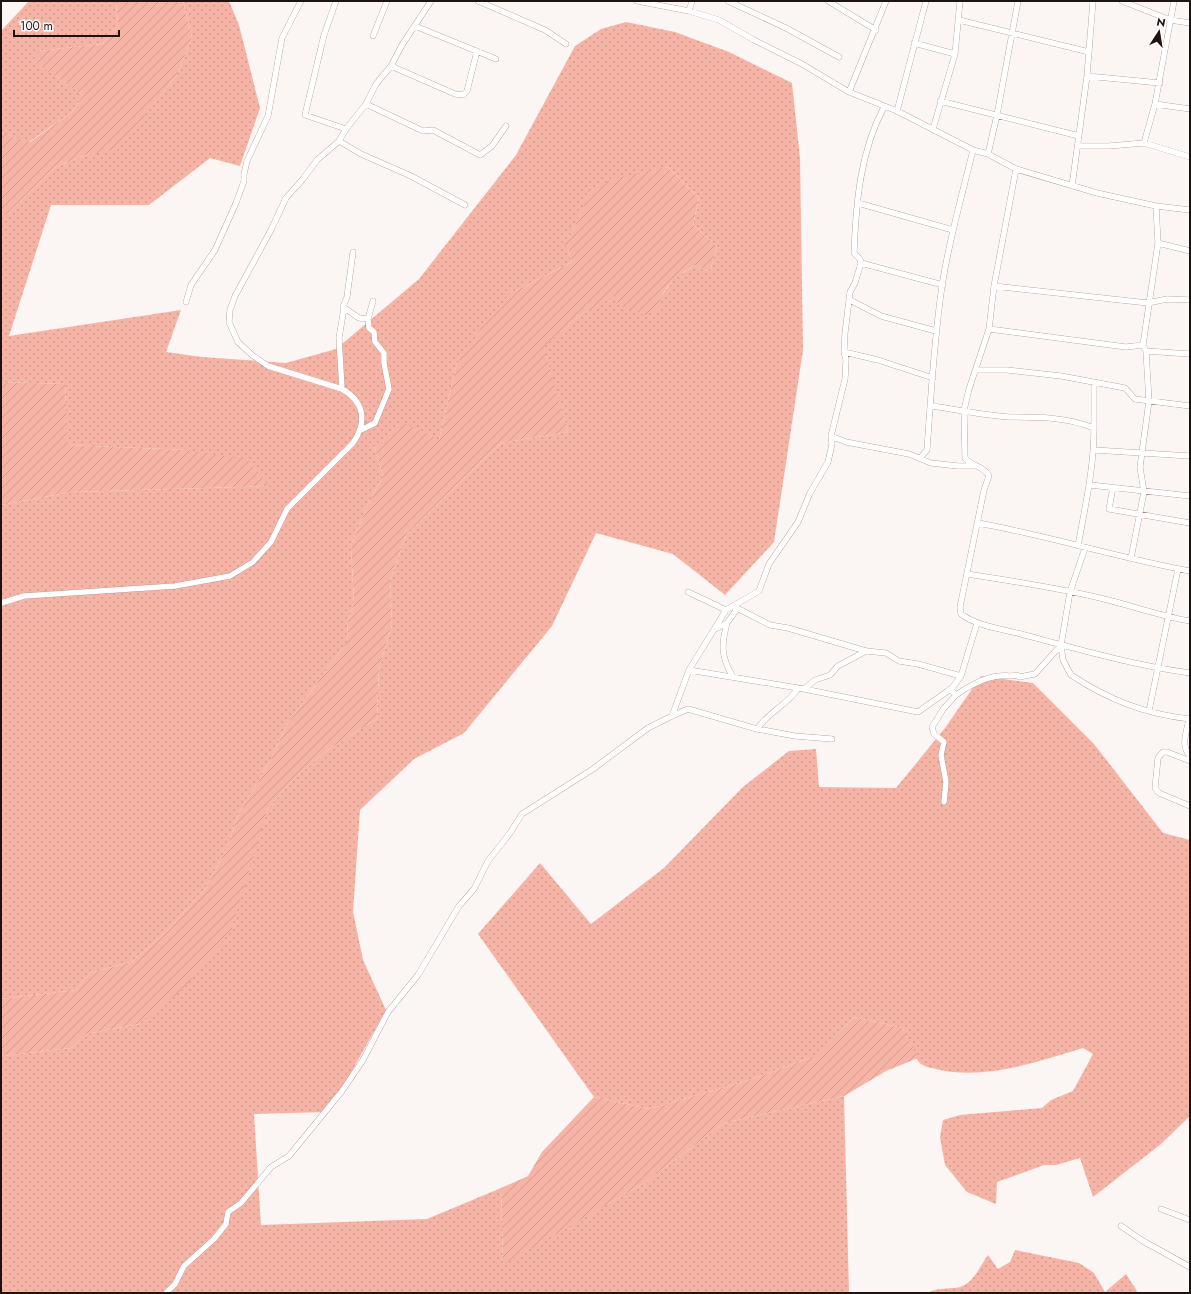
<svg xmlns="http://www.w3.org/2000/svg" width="1191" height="1294" viewBox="0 0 1191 1294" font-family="Jost,sans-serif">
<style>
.grass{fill:url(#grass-dots)}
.garden{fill:url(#garden-furrows)}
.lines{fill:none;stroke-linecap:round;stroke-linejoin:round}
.minor-casing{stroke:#9e837c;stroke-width:6}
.minor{stroke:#fff;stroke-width:5.5}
</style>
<defs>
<pattern id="grass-dots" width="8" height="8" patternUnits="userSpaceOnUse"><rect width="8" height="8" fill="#f5b4a5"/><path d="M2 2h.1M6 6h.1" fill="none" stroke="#d29a8d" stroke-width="1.8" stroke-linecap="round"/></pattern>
<pattern id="garden-furrows" width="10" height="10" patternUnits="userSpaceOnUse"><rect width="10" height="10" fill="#f5b4a5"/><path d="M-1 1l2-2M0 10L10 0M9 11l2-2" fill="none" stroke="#d29a8d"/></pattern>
</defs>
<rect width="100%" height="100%" fill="#fbf5f3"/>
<path class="grass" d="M29,1h87l2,26 -16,17 -64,7 -4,10 49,34 -11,17 -43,30 -28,-9v-102z
M183,1h46l10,24 21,83 -20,58 -30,-8 -61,47h-98l-42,131 172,-26 -15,42 36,5 84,6 50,-14 83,-70 97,-124 59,-109 26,-17 25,-7 49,10 54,20 63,31 8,75 3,192 -29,192 -49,53 -52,-41 -77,-21 -44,93 -88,107 -50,26 -54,51 -7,102 10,48 23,50 -57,102 -75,2 7,111 166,-6 74,-31 2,76 143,-82 78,-59 120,-27 5,197h-848v-237l70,-8 15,-14 53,-10 118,-182 11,-34 29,-32 32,-27 48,-30 2,-50 13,-44 -2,-45 17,-47 94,-90 67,-11 -25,-85 35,-30 36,-22 45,4 15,-20 21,-14 15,7 7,-26 -24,-21 6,-27 -31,-31 -80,24 -2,12 -17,35 -1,11 4,13 -61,31 -55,73 -17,74 -65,6 9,30 -16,30 -16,39 3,59 -6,17 -1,21 -60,82 -17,37 -32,54 -12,35 -21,39 -40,44 -32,28 -43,12 -14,17 -75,9v-494l70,-13 198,-6 -81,-36 -121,-5 -2,-61 -64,-2v-169l4,3 49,-48 31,-13 32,-6 60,-74 15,-38z
M981,676l52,7 61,61 69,89 27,7v276l-29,28 -68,53 -13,-39 -24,7h-12l-47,17 -1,22 -29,-12 -22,-27 -5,-28 3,-17 17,-5 82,-7 9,-8 22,-9 20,-37 -10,-6c-47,14 -98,33 -147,21 -5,-1 -14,-3 -17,-7 -7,-9 -11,-24 -16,-34l-49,-11 -41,40 -67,24 -97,28 -55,-12 -116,-163 62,-71 51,61 73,-56 79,-81 46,-36 27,-2 3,38 77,1 49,-60z
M1015,1250l64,13 15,10 11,19 21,-18 11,17 -1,2h-209c10,-5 17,-4 27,-5 19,-1 25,-21 34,-33l10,14 12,-7z"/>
<path class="garden" d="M116,1h67l9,36 -15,38 -60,75 -32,5 -31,13 -49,48 -4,-3v-80l29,9 42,-30 11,-17 -50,-34 5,-10 64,-7 16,-17z
M668,167l31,31 -6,27 24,21 -7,26 -15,-7c-17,11 -36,23 -36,45l-14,5 -25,-9 -6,-10 -36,21 -34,30 24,85 -67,11 -94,90 -17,47 2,45 -13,44 -2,50 -48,30 -32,27 -29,32 -37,123 -49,59 -43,34 -53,10 -15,14 -70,8v-57l75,-9 14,-17 43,-12 32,-28 40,-44 21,-39 12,-35 32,-54 17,-37 60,-82 1,-21 6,-17 -3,-59 16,-39 16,-30 -9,-30 30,-23 35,17 17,-74 27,-41 28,-32 61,-31 -4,-13 -7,-9 8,-2c7,-16 16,-29 19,-47l25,-12z
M1,382l64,2 3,61 120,5 60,10 22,26 -199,6 -70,13z
M854,1017l49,11 15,30 -32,13 -42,25 -120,27 -78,59 -143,83 -2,-77 27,-12 14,-24 52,-55 55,12 97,-28 67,-24z"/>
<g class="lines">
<defs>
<path id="minor" d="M336,1l-12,34 -19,80 41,14
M478,1l67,29 21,14
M637,1l52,10 30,9 35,20 48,24 47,28 48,19 76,39 15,4 28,15 81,24 59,13 2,37 32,8
M728,1l58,27 53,29
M828,1l48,29
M1122,1l48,19 20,3
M689,11l3,-10
M959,20l130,32
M415,26l81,33
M373,36l14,-35
M914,43l41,11
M391,66l64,28 8,1 4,-4 10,-40
M1087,76l73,7
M849,92l37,-91
M940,101l139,35
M366,104l57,27 10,-1 47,25 12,-9 14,-20
M1155,104l19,-103
M897,111l29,-110
M933,129l22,-75 5,-53
M339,141l22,13 50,22 54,29
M1144,143l11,-39 35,5
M1078,146h31l35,-3 46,14
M988,154l9,-39 21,-114
M1016,169l-22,117 -5,43 -20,60 -5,21 1,48c7,9 18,7 24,18l-5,14 -24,117 1,7c16,12 40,15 60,20 56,15 112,31 169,39
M1072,186l15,-110 6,-75
M858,203l95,27
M1156,206l34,4
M353,252l-6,45 -4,10 16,11 9,1
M861,263l82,22
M994,286l154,17 19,-4 23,1
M850,300l31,16 55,15
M186,302l5,-17 24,-35 21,-47 8,-22v-7l3,-13 21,-45 14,-78 19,-37
M989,329l137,18 17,-2
M1146,351l44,3
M844,352l34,8 55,18
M976,370h31l54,6 64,12 10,11 55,7
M342,389l-3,-51 5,-30
M931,406c26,3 53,10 79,11 28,0 57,0 84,11 0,40 -9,79 -16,118
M1094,428v-45
M361,430l14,-7 14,-34 -5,-26v-10l-9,-11 -1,-10 -5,-4 -1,-9 5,-18
M831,436l15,6 63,12 22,9 27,3h18
M1094,450l96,6
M921,457l6,-7c4,-55 7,-110 15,-164 7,-46 20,-91 31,-136
M1090,485l100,11
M1113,487l-4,22 81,14
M978,523c72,13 141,35 212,48
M1085,548l-15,44 -9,53 2,15 8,15c38,25 74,39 119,44
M1131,558l13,-66 -4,-25 9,-66 -3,-50 -3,-6 15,-102
M967,574c46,7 92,14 137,25 29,7 56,17 86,22
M688,592l38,18
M1,603l23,-7 151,-10 55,-10 23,-14 18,-20 16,-33 66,-66c14,-21 12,-41 -11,-54l-74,-23 -16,-11 -14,-13 -9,-20 1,-12 5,-14 36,-66 15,-32 17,-19 14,-19 22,-19 7,-12 20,-25 10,-20 15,-18 11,-21 29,-44
M733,606l37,19 18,3 78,23 20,2 13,8 19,3 43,12 16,-53
M727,623c-6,22 -6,34 6,54
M715,629l12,-6 10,-14
M689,670l115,19 11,-9 15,-5 8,-9 28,-15
M804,689l114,23 34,-24 9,-12
M956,695c11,-8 29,-18 43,-19 6,-1 12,1 18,-1l2,2 16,-3 26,-29
M1149,711l29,-142
M672,716l16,-7 69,20 38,7 37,3
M1189,719c-2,12 -9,27 1,37
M757,729c11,-17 31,-24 41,-41
M1190,761l-23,-9h-4l-5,6 -3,30 4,5 31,13
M944,802l2,-20 -5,-27 3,-13 -10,-8 -2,-7 12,-19 12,-13 -6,-6
M1161,1209l29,11
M1121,1226l22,15 47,26
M166,1293l9,-9 9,-18 30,-27 12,-15 2,-12 13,-9 30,-36 18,-11 53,-65 21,-31 25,-48 30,-37 41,-69 15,-17 14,-28 22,-28 12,-19 71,-45 55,-41 24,-12 17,-46 37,-60 33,-19 10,-27 29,-42 12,-29 18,-31 4,-18 -1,-8 14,-57 1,-19 -2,-8 1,-19 5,-41 5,-9 6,-20 -1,-4 -6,-6c2,-50 6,-101 30,-146"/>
</defs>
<use href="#minor" class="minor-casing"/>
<use href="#minor" class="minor"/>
</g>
<rect width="1191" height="1294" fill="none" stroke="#1d1311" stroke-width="4"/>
<g transform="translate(1159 32) rotate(12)" stroke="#ffffff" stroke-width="3" paint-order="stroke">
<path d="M0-3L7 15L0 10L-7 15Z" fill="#1d1311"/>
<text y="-6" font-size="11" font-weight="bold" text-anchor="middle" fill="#1d1311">N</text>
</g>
<path d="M14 30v6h105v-6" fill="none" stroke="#1d1311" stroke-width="2"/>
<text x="20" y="30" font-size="12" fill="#1d1311" stroke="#ffffff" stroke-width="3" paint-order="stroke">100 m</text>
</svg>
